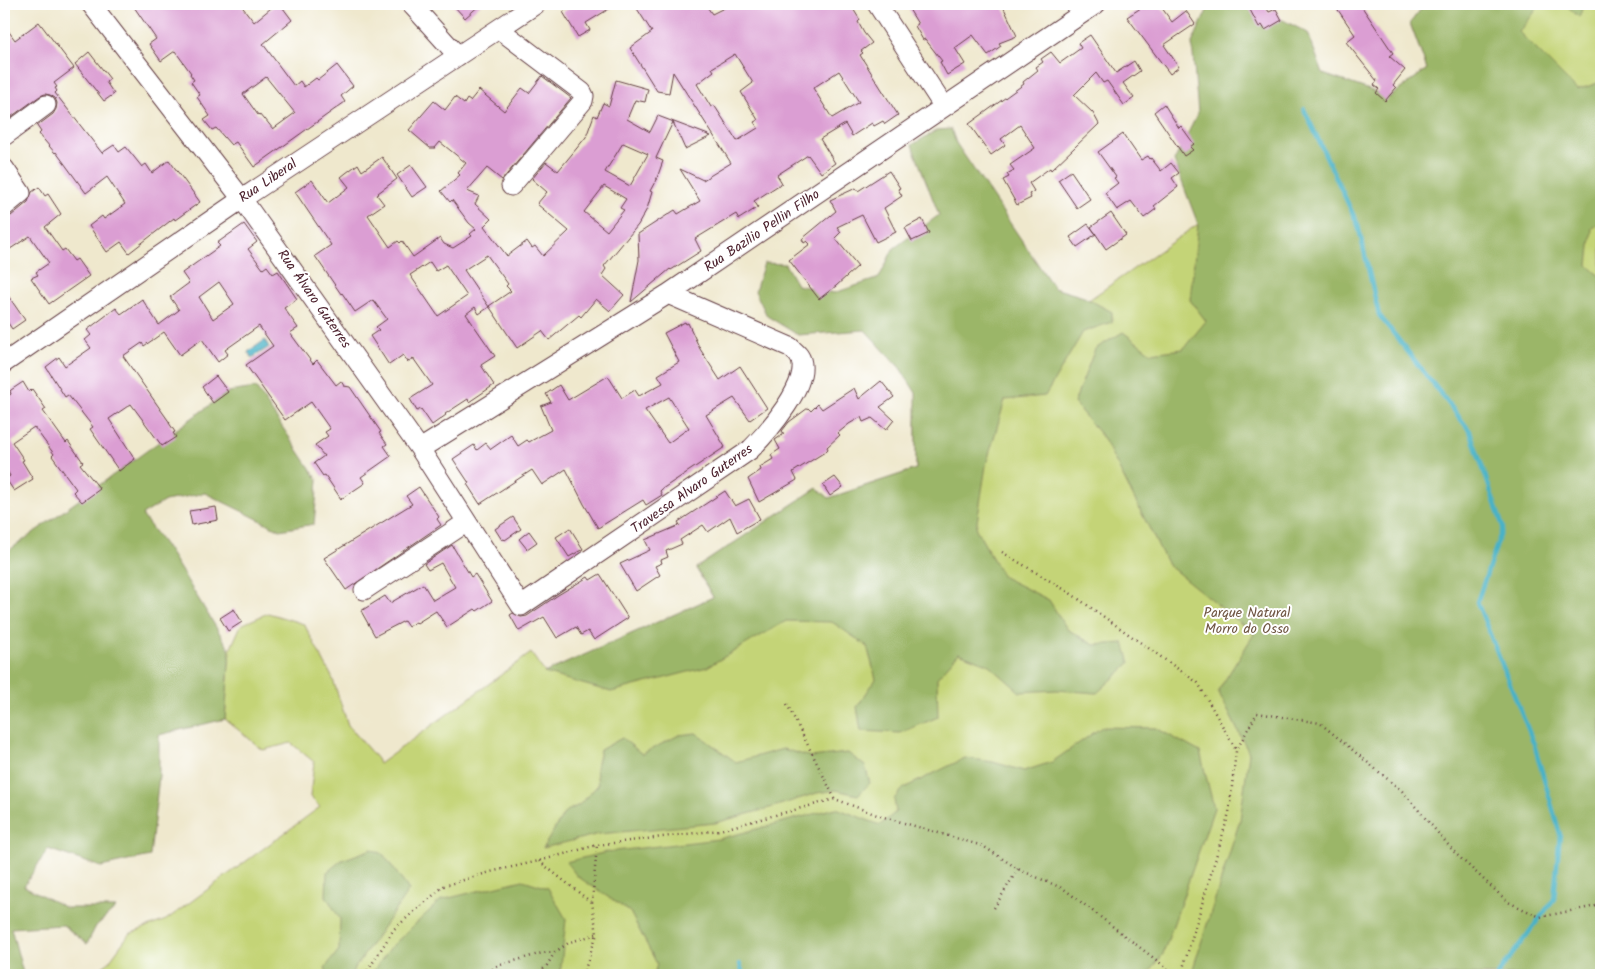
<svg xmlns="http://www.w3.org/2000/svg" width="1605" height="979" viewBox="0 0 1605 979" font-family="Kalam,sans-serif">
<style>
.green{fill:#c4d477;stroke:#877a51}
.forest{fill:#9bb668;stroke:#726a4a}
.water{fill:#48b2c6;stroke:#496878}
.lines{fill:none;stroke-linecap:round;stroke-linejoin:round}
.stream{stroke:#48b2c6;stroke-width:4.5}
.building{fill:#db9ed3;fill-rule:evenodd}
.minor-casing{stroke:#633d43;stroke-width:21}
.path{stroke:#633d43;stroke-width:2.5;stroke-dasharray:1 4;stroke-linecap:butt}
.minor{stroke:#fff;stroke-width:19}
.labels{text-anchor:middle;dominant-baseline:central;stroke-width:4;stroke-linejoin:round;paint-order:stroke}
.street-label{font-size:14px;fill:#4a1f2b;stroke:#fff}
.park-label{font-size:14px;fill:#6f5542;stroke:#fff}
</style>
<rect width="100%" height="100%" fill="#fff"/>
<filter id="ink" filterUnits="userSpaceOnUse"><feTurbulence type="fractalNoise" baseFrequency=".02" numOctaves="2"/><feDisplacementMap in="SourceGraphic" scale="10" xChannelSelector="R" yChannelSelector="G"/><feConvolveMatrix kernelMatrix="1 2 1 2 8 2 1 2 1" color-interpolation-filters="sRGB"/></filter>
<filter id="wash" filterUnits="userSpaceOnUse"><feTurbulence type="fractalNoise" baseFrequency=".0096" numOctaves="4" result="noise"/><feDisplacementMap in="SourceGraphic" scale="20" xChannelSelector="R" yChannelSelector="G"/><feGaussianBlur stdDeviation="1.12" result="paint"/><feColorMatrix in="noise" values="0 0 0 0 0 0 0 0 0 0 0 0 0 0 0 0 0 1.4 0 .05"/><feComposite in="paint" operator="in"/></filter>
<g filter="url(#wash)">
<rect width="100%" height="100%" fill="#efe8cd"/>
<path class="green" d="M1425,4h176v971h-1510l17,-12 21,-29 37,-14 154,-113 -10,-10 4,-35 -23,-19 -28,7 -38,-31 5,-69 11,-25 27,-12 36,11 28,53 16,48 29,34 2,5 152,-111 14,20 168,-76 -17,-29 121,-80 12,10 87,-29v-49l282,-196 192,-127 37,-28 -17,-46z"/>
<path class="forest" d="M1210,4h42l56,29 15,41 67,23 37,-28 -17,-46 15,-19h116l-22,28 58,58 24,-8v140l-9,6 -4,37 13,12v698h-410l49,-155 9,-67 -31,-62 36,-57 -86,-69 -64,-126 -30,-36 21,-54 28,-17 28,21 32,-4 23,-28 -16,-21 8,-76 -24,-63 24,-48 -6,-70z
M1565,4h19l-5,13z
M951,129l5,14 98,145 30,9 28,15v10l-29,10 -38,64 -40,4 -19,65 -10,64 27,48 46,23 18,29 27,16 30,-2 6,20 -33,30 -40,-3 -37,2 -31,-27 -30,-12 -22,25 1,39 -38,16 -39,-2 -4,-24 19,-28 -9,-33 -35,-24 -46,-1 -79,46 -96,25 -67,-19 169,-76 -17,-29 121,-80 12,10 87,-29v-76l-16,-25 -35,-38 -67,5 -31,-19 -12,-25 9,-28 21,1 12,21 37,8 45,-15 14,-29 46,-34 -27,-70 25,-15z
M256,388l62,92 -4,44 -34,6 -75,-37 -40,8 -23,14 27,36 61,99 -5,69 -66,16v41l-9,80 -49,11 -53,-18 -24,37 42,22h50l-20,18 -9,18 -24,-19 -52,3 12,45 -2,2h-17v-421l224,-162z
M1102,727l54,1 44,24 14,56 -51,146 -15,21h-494l3,-11 -27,-52 -53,-36 -11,-14 41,-10 112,-13 117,-31 44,17 16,-13 -2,-13 10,-11 61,-30 28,4 31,9 28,-9z
M696,733l40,29 47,-13 28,8 37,-4 17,13 5,17 -12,12 -22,-5 -19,3 -44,14 -58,16 -116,11 -56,14 22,-36 14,-7 19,-20 -2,-17 4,-18 22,-12 20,16 37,-19z
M372,849l11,5 26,36 -59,85h-22l-3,-7 14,-18 1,-31 -14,-23 1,-24 15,-12z
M523,880l25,8 18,31 -6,56h-190l22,-29 49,-46z"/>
<path class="water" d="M265,340l4,7 -17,11 -4,-6z"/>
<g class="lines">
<path class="stream" d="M1304,109l54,116 21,90 91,116 33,96 -26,75 57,142 26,90 -6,65 -57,76
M740,964l3,11"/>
</g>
<g id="blocks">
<path class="building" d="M132,4h108l14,18 22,-18h4l12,16 -29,24 31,42 6,-5 4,6 12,-9 2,2 19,-15 16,21 -12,10 4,6 -91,65 -18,-25 -5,3 -15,-17 -4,2 -8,-10 6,-4 -13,-19 3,-2 -9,-13 3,-2 -4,-6 1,-1 -16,-22 -14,10 -12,-17 7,-5zM266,77l29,36 -22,16 -8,-10 -1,1 -5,-6 -1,1 -15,-21z
M452,4h29l-16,14z
M576,4h41l-31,19 4,7 -12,7 -15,-25z
M634,4h71l7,10 20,-10h118l10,16 -2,2 6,11 8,10 -11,8 2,2 -3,2 38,60 -13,9 -2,-3 -9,5 -2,-3 -20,13 -7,-12 -25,15 15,24 -14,10 -13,-18 -31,20 5,8 -28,18 4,6 -19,12 -3,-5 -41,25 6,12 -30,19 -1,-1 -39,33 8,-42 -1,-26 37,-24 3,4 22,-13 -20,-32 23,11 28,-17 -58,-91 -4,21 -12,-2 -27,-43 22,-16zM735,54l18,29 -12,9 17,28 -4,2 4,6 -21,13 -14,-22 -9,-14 -3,2 -14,-23 17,-13 -2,-3zM839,71l20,31 -27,16 -19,-30z
M906,4h96l15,32 -18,7 2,3 -13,9 -15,-20 -18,13 10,16 -18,11 -7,-13 2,-1 -17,-22 -2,1 -8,-14 3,-2z
M1147,4h12l13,18 14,-11 9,13 -31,21 15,22 -9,7 -43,-57z
M1247,4h17l5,8 7,-3 6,11 -17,10 -3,-5 -3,2z
M1334,4h26l33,49 -4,3 16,14 -12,15 3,3 -11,13 -9,-8 3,-4 -5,-4 3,-4 -31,-39 9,-7z
M39,22l35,46 -20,15 3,4 -2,1 2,3 -2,2 47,60 12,-8 5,7 7,-5 16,20 4,-3 6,9 17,-13 31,42 -25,18 -1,-2 -45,35 -8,-11 -14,10 -18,-26 13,-10 2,3 21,-15 -18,-27 -21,16 -30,-41 -1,1 -16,-19 2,-2 -4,-6 16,-12 3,-5 1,-6 -2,-5 -5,-3 -5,-1 -5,2 -36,26v-97l11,15z
M1090,35l26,38 18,-12 6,10 -17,12 11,15 -10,7 -17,-24 -4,2 -7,-10 -22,22 19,18 6,11 -48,46 -1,-2 -21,15 5,8 -5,3 2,4 -14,7 -14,-25 6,-3 -2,-3 7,-4 -4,-5 25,-17 -15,-23 -19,14 4,6 -14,10 -22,-31 55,-40 -1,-2 15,-12 -2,-3 7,-5 -2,-3 10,-7 9,11 21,-15 -3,-5z
M89,52l21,27 -4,3 8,12 -10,7 -29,-37z
M542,76l29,22 -69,82 -15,-12 -20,23 12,5 -4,8 16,15 -7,7 23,30 20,-15 5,7 3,-2 8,10 26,-25 -32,-27 10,-12 -15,-13 14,-17 12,9 28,-34 8,-22 3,2 6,-14 6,3 7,-26 32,9 -3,13 -10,-2 -8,19 23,13 8,-16 53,20 -26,13 -12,-27 -17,36 7,3 -6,17 -7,13 2,1 -5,17 -9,16 -34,41 2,3 -4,6 22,20 -14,16 -14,-12 -15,18 -2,-2 -30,25 -7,-9 -25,17 -28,-42 22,-15 -5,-5 2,-2 -21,-29 -23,15 25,37 -10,7 -4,-7 -9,7 29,42 -14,9 13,20 -25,17 -1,-3 -23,15 1,1 -14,10 -11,-16 -4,2 -7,-12 22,-14 -19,-27 -5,4 -5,-7 -14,10 -19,-29 9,-6 -3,-3 11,-8 -14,-19 -18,12 -13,-19 -1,1 -26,-38 16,-11 -36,-53 17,-12 16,23 21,-16 -8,-10 5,-4 12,-9 4,7 20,-14 15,22 -19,14 1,1 -2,1 7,9 -16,11 22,32 8,-6 2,2 2,-2 11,16 27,-19 4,6 9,4 19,-12 -2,-2 6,-5 -7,-6 -17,-23 -2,2 -9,-11 19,-16 -2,-2 8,-10 -26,-21 -5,6h-5l-21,-18 25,-29 11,9 10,-13 9,7 3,-5 3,2 9,-11 25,21 18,-23 7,5zM623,143l25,11 -18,32 -25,-14zM604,186l22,13 -6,9 4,2 -17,21 -23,-19zM430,262l6,9 10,-6 21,31 -29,20 -28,-41z
M1164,104l15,24 2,-2 13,18 -4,3 3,3 -9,6 -30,-44z
M1123,134l18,26 7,-4 2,3 1,-1 10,13 10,-8 8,10 -7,5 6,9 -24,19 2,3 -12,9 -13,-17 -14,9 -12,-17 13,-10 -4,-5 2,-1 -18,-25z
M411,165l16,22 -15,10 -15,-22z
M889,171l11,17 -2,1 4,7 -18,12 12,24 -20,10 -14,-27 -25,12 4,5 -6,6 23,28 -22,20 -17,13 -30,-39 21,-16 -3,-3 -3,2 -2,-4 34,-28 -6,-11 26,-12 2,3z
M1071,171l19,28 -13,9 -19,-28z
M39,187l6,9 3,-2 13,20 -16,13 17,24 3,-2 9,12 3,-2 12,17 -40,28 -18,-26 7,-3 -2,-3 13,-9 -19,-27 -26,17v-35l7,-2 17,-14 4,-10z
M1111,213l15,22 -20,14 -15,-22z
M922,219l7,14 -17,8 -7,-13z
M244,224l13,18 -9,7 15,20 4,-3 6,8 5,-3 19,28 -13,9 14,20 -8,5 23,31 4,-4 19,25 5,-4 3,5 6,1 31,45 -2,1 8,11 -3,2 7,10 -30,21 4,6 -24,16 -16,-24 -2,1 -9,-13 10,-7 -9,-11 13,-9 -3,-4 5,-3 -19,-27 -26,18 -39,-55 27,-19 -14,-20 -34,24 3,4 -10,8 -16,-23 -22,16 -16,-23 -20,14 -2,-3 -19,13 47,67h-1l6,9 -2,1 3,4 -14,9 -31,-42 -22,15 26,40 -16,12 -29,-42 3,-2 -25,-32 -3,2 -19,-30 13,-10 6,9 26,-18 -6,-8 6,-5 -4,-5 29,-22 5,6 21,-15 17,26 20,-15 -9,-13 19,-14 -7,-10 38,-27 -3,-3zM219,282l15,22 -21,15 -14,-22z
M1088,224l8,10 -19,13 -7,-10z
M4,290l21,30 -13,9 -8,-12z
M685,322l1,2 2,-1 12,26 20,31 20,-14 27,42 -17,12 -16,-22 -28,17 19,32 -63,42 -2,2 2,4 -16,10 -3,-5 -45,28 -14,-24 -18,-35 -24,16 -10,-15 -52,34 -13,-20 2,-1 -16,-24 21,-14 3,5 9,-7 5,6 20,-14 7,11 9,-6 2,2 22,-12 -10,-24 10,-4 -5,-8 13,-9 9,15 40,-24 14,22 13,-8 4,6 24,-13 -5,-8 21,-13 -15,-29zM669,397l20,31 -21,15 -23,-33z
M216,376l12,16 -15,11 -11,-16z
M881,381l13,16 -14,10 14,13 -8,10 -14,-12 -9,4 -2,-5 -12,7 -11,9 2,2 -13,12 1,2 -3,3 -32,20 4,8 -38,22 -11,-23 13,-9 -1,-3 13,-8 -2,-4 9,-6 -5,-9 9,-6 -2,-3 7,-9 19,-14 3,3 7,-7 4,5 32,-21 5,11z
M23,382l6,10 3,-3 14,20 -3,2 23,32 2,-2 15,21 -3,2 20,25 -18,13 -9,-10 3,-3 -24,-33 2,-2 -20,-27 -22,15 12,18 -2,1 11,18 -19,12 -8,-12 4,-3 -6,-11v-66l7,-5 -1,-3 1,-1z
M835,477l8,10 -13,9 -7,-11z
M419,487l20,30 -2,2 4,6 -95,65 -22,-32 88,-54 -6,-8z
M725,491l10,15 14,-7 11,20 -23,13 -7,-15 -22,15 -5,-7 -23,15 2,4 -16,7 2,6 -7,3 1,3 -7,3 5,9 -24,16 -16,-27 30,-14 -5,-10 35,-15 -2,-3z
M216,507l2,13 -26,5 -3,-14z
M513,517l8,12 -16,11 -1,-1 -2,1 -7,-11z
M570,528l13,21 -14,8 -13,-20z
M529,531l8,11 -10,7 -8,-10z
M452,545l19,32 4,-3 17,27 -15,10 -2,-2 -28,18 -11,-16 -19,12 -1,-1 -8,5 -4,-6 -29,15 -14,-25 24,-15 5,7 33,-19 10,16 22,-13 -14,-24 -13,7 -4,-6z
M600,574l28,44 -34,22 -6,-9 -7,4 -5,-8 -19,11 -13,-21 -25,14 -9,-16 3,-2 8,4 6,-1 31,-21 30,-18 2,3z
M234,609l8,13 -14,9 -8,-13z"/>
</g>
</g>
<g filter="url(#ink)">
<use href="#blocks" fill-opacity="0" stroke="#633d43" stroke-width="1"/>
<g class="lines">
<defs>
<path id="minor" d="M91,4l151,195 178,250 101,157 229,-156c16,-16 65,-71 49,-94 -2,-3 -6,-6 -9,-9l-122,-53
M411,4l47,52
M877,4l67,103
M499,29l83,63 2,4 -1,5 -72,85
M4,136l42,-31
M4,168l17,25 -17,14
M4,363l238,-164 294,-195
M420,449l248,-155 428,-290
M364,590l103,-68"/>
</defs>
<use href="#minor" class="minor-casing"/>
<path class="path" d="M1002,552l68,41 128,90 38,67
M787,704l48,95
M539,861l53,42
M994,908l24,-39
M365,975l29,-46 50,-43 46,-14 49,-11 58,-16 123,-15 115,-31 42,16 106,31 35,23 46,20 104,80 12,6
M484,975l13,-9 45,-13 13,-1 15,-10 27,-8
M535,975l11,-8 9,-15
M583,975l14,-41 -5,-31 5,-58
M1164,975l4,-6
M1181,975l48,-162 7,-62 21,-38 63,10 82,68 54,63 52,48 32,15 61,-12"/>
<use href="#minor" class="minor"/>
</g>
</g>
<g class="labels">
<g class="street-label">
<text transform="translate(268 181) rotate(-34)">Rua Liberal</text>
<text transform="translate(762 231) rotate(-34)">Rua Bazilio Pellin Filho</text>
<text transform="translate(314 299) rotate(55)">Rua Álvaro Guterres</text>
<text transform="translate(692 489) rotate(-35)">Travessa Alvaro Guterres</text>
</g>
<g class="park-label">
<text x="1247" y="613">Parque Natural<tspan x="1247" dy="16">Morro do Osso</tspan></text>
</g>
</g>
<rect width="1605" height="979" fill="none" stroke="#fff" stroke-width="20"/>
</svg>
